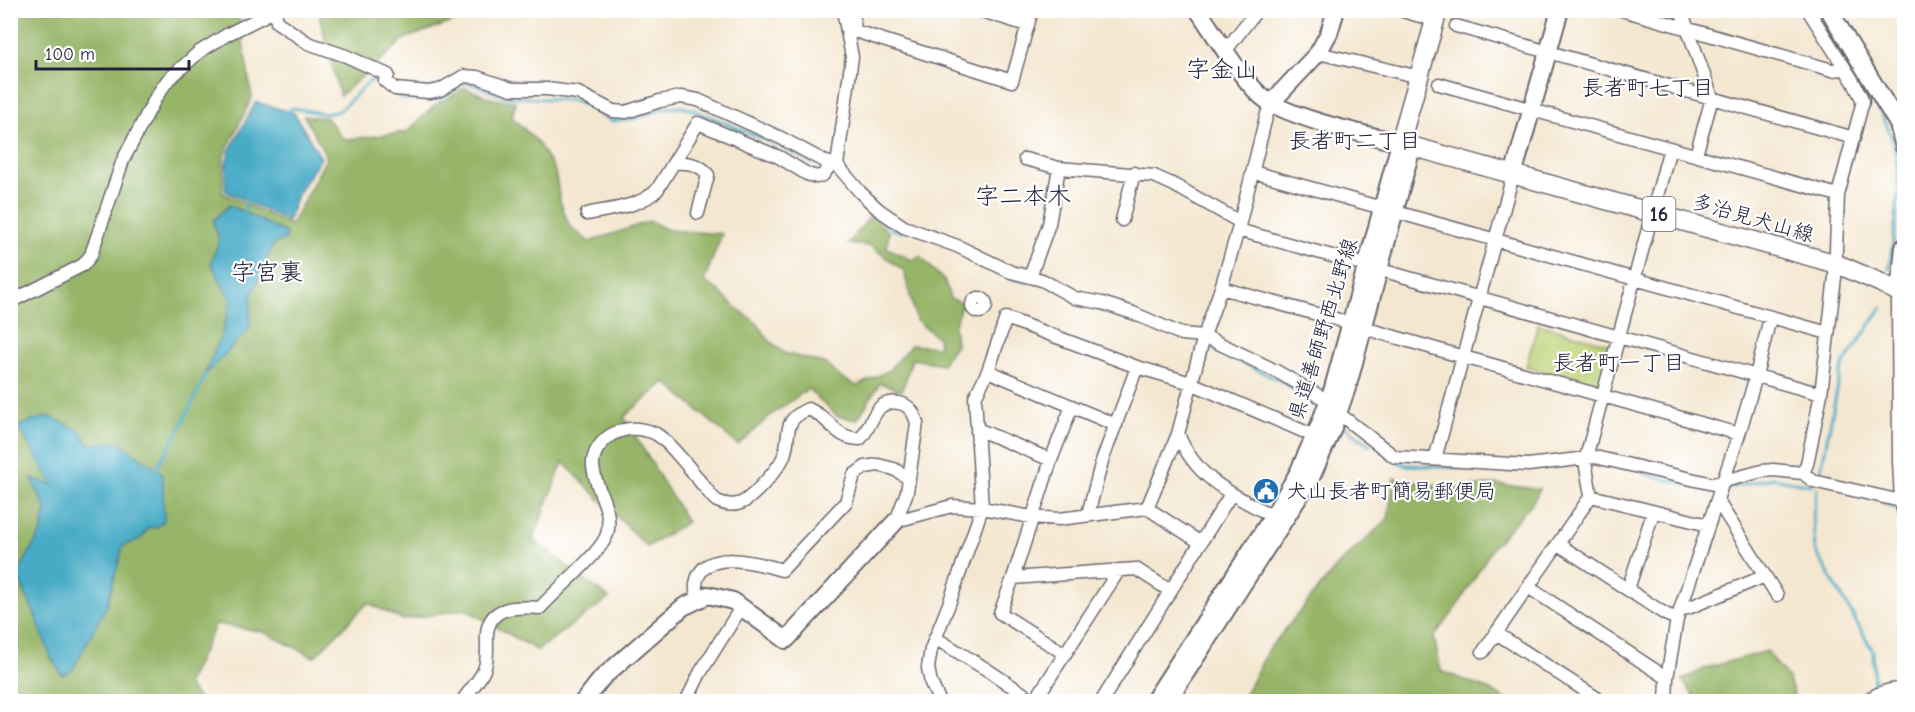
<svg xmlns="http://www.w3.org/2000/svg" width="1915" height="712" viewBox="0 0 1915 712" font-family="'Comic Neue','Klee One',sans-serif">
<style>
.green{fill:#bed377;stroke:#707a59;stroke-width:1.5}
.forest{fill:#96b568;stroke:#5c6c52;stroke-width:1.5}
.water{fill:#47abc6;stroke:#346680;stroke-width:1.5}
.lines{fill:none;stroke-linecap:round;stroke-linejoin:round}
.stream{stroke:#47abc6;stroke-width:3}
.street-casing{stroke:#6c676f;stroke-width:15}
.secondary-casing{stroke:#6c676f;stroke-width:20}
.primary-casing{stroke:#6c676f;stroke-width:21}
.street{stroke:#fff;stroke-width:12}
.secondary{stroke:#fff;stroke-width:16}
.primary{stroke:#fff;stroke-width:18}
.labels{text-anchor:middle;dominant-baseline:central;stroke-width:4.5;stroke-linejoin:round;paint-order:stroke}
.shield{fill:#fff;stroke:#646476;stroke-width:1.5}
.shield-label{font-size:20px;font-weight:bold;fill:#22223b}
.street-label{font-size:21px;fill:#22223b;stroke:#fff}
.poi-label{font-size:21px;fill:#22223b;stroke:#fff;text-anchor:start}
.neighbourhood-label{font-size:22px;fill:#22223b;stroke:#fff}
.quarter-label{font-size:24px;fill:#22223b;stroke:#fff}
</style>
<rect width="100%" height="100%" fill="#fff"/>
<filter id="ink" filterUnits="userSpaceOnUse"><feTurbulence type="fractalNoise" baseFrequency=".0167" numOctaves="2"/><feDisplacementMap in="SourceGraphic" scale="12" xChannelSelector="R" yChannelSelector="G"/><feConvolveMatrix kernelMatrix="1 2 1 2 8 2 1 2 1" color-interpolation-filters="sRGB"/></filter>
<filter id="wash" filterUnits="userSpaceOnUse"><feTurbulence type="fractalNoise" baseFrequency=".008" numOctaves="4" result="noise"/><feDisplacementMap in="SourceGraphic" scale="24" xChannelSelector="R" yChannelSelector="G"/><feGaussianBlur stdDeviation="1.35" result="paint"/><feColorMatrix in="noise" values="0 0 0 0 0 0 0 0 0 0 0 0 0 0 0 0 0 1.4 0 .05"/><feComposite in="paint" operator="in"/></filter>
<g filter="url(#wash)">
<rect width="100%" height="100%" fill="#f4e7d0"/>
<path class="green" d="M1538,324l74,21 -11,43 -75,-21z"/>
<path class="forest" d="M10,11h228l14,87 -28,57 -2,38 69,32 36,-68 -23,-41 23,2 17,22 63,-8 28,-27 30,-17 28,11 23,3 -4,15 26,26 17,28 5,30 9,24 20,17 61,-21 18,9 54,4 -18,47 15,10 15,15 23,17 11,16 16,14 42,11 15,14 16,8 31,-15 23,-26 28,2 -1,-9 -22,-18 -12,-49 -33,-25 -23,-2 23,-29 18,17 -2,16 25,12 8,-4 25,26 5,16 12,5 -8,23 2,18 -14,20 -30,-5 -10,32 -22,-8 -23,37 -20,-4 -29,-27 -37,26 -33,30 -73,-63 -41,35 63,105 -40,25 -84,-85 -30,78 76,58 -72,52 -72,-41 -62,11 -35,-17 -54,54 -50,-25 -48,-8 -29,60 13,17h-189z
M318,11h167l-79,27 -66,58z
M1394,478l63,11 37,-5 46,5 -8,14 -39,44 -38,63 -21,27 7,34 49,19 19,11h-268l28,-52 70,-85 49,-45z
M1767,651l22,29 7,21h-98l-16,-21 24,-12z"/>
<path class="water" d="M256,102l38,11 27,45 -23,35 -10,28 -63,-30 1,-27 3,-13z
M229,205l57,28 -1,6 -12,6 -22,52 -1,31 -46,48 18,-43 9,-32 -20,-38 8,-23 -6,-19z
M48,416l32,14 9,14 30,-2 37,26 7,6 1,47 -7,6 -9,1 -6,10 -19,8 -16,59 -35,66 -10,4 -11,-17 -16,-43 -18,-40 25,-45 4,-21 -15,-31 22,7 -35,-59z"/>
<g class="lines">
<path class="stream" d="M1820,10l14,25
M395,94l7,5 29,1 10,-2 23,-15 10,1 32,13 66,3 11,4 28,17 23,-2 31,-11 18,-1 10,3 65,27 66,31
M1873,99c7,13 14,25 19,39 13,41 3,89 -3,131
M287,113l5,-5 34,6 13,-3 32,-31 10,2
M830,171l6,3 9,10
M243,214l6,-16
M881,218l12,11 9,3
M1010,278l17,4
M1077,304l8,3 20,3
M1204,345l79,37 36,26
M1341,424l29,21
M1398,462l8,3 108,5
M156,468l21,-34 29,-60
M1645,474l68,17 4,-1
M1820,475l20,-100 3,-10 39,-58
M1723,489l50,-11 38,7
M1817,489l-4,28 2,33 58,101 1,40
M1884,503l16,8"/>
</g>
</g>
<g filter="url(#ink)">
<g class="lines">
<defs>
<path id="street" d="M275,10l2,12 31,21 38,13 42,19 -3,6 10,8 34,3 11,-2 24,-14 13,1 35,12h35l31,4 35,18 13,1 34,-11 21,-4 17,3 83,38 45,24 11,3 23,27 19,18 25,17 53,19 54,26 31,8 33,18 27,5 31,10 48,21 23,2 72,35 52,30
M853,10l2,21 157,50 20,-71
M979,10l48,15
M1399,10l28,8
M1622,10l210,60 12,-1
M1681,10l31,88 -16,57
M1456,26l398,112
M1226,50l31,-40
M1318,53l93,22
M1439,84l399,111
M1025,159l34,9 95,8 18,8 68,38
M674,163c12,-1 27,1 34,12l-10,38
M837,165l15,-108 -9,-47
M1253,172l129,36
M587,214c23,-5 53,-7 70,-24l41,-67 81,34 28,17 10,3 6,-2 9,-12
M1403,214l425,119
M1122,220l12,-47
M1238,230l123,34
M1388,272l433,122
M1030,277l19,-53 10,-56
M1221,288l129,35
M1901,293l-3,9 1,159 2,40 3,13
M972 305a7 7 0 1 1 14 0a7 7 0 1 1-14 0Z
M10,302l73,-37 8,-10 32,-95 33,-63 11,-16 32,-29 29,-18 38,-19 5,-5
M1371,330l89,26 279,78
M988,371l128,54
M1338,413l57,44 133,8 67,-8 118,27 49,-13 11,-1 30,3 4,-9 14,-70 14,-117 3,-82 25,-94 -10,-20 -45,-71
M977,429l74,31
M1178,434c19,48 60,63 102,86
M1435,459l78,-284
M1803,473l10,8 88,20
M1591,496l117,29
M1717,500l60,95
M1147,508l31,-74 26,-98 17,-48 17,-58 28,-113 5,-14
M1088,514l14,-53 35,-94
M896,521l56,-15 30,2 49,9 28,2 88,-11 54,35
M1558,544l107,70 12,5
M1013,578l123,-9 33,21
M1528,587l139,91
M1628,589l25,-76
M698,599c-1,-4 -3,-10 -2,-14 4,-39 62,-22 86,-15l64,-68 8,-27 11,-8 13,-2 16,4 14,9
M1681,609l7,-1 77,-32
M1496,633l107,69
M935,638l51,31 48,32
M1483,652l108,-156 -6,-35 85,-313
M1065,654l-65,-41 13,-35 38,-118 21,-54
M462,702c7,-12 17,-20 22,-32 5,-13 2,-24 3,-37 3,-29 32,-26 53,-25 15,-17 62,-56 67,-74 10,-36 -37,-66 1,-97 8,-6 20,-9 30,-8 6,1 13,2 18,5 10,5 38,39 46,50 5,5 9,13 15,17 8,4 18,5 26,1 11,-6 35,-33 40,-44 10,-23 -4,-36 25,-49 24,9 25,29 52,30 14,-14 13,-41 39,-36 11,2 15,10 18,20l-10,69 -11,29
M686,702l14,-29 42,-67
M940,702l-9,-19 -3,-15 3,-19 18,-45 33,-96 -7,-111 13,-26 18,-53 131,49 54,16 121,52
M1034,702l85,-132
M1101,702l130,-208
M1666,702l1,-24 10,-59 62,-185 17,-58 14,-58
M1865,702c9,-8 28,-15 39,-12"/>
<path id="secondary" d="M1829,10l69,114 6,23
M1271,103l47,-50 11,-20 7,-23
M1513,175l47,-165
M1896,290l5,-13 3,-30
M583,702l19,-24 81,-71 25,-12 25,6 53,39 110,-119
M1153,702l120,-186 25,-43 21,-47 14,-38 67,-245c-34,-9 -114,-25 -139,-47 -21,-19 -46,-61 -63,-86
M1167,702l143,-222 21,-47 17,-48 64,-238"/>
<path id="primary" d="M1438,10l-38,133 437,121 42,18 25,13"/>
</defs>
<use href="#street" class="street-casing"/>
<use href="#secondary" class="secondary-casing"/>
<use href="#primary" class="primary-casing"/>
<use href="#street" class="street"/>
<use href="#secondary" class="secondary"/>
<use href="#primary" class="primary"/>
</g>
</g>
<defs>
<symbol id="civic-disc" viewBox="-11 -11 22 22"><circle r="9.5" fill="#1f6fb2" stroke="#fff"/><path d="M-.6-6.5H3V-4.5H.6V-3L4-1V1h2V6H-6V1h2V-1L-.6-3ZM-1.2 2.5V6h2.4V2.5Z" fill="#fff"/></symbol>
</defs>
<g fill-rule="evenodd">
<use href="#civic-disc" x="1251" y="476" width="30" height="30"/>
</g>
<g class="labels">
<rect class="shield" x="1642.5" y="197" width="33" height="34" rx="4.5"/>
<g class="shield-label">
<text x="1659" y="214">16</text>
</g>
<g class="street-label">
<text transform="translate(1753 218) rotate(16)">多治見犬山線</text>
<text transform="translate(1323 329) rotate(-73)">県道善師野西北野線</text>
</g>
<g class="poi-label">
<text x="1286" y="491">犬山長者町簡易郵便局</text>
</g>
<g class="neighbourhood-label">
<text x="1648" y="88">長者町七丁目</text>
<text x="1355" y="141">長者町二丁目</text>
<text x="1619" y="363">長者町一丁目</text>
</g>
<g class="quarter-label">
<text x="1222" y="69">字金山</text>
<text x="1023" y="196">字二本木</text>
<text x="267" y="272">字宮裏</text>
</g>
</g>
<rect width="1915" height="712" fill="none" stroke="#fff" stroke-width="36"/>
<path d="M36 60v9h153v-9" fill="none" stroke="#22223b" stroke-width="3"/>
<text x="45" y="60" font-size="18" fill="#22223b" stroke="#ffffff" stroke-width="4.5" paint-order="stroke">100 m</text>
</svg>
